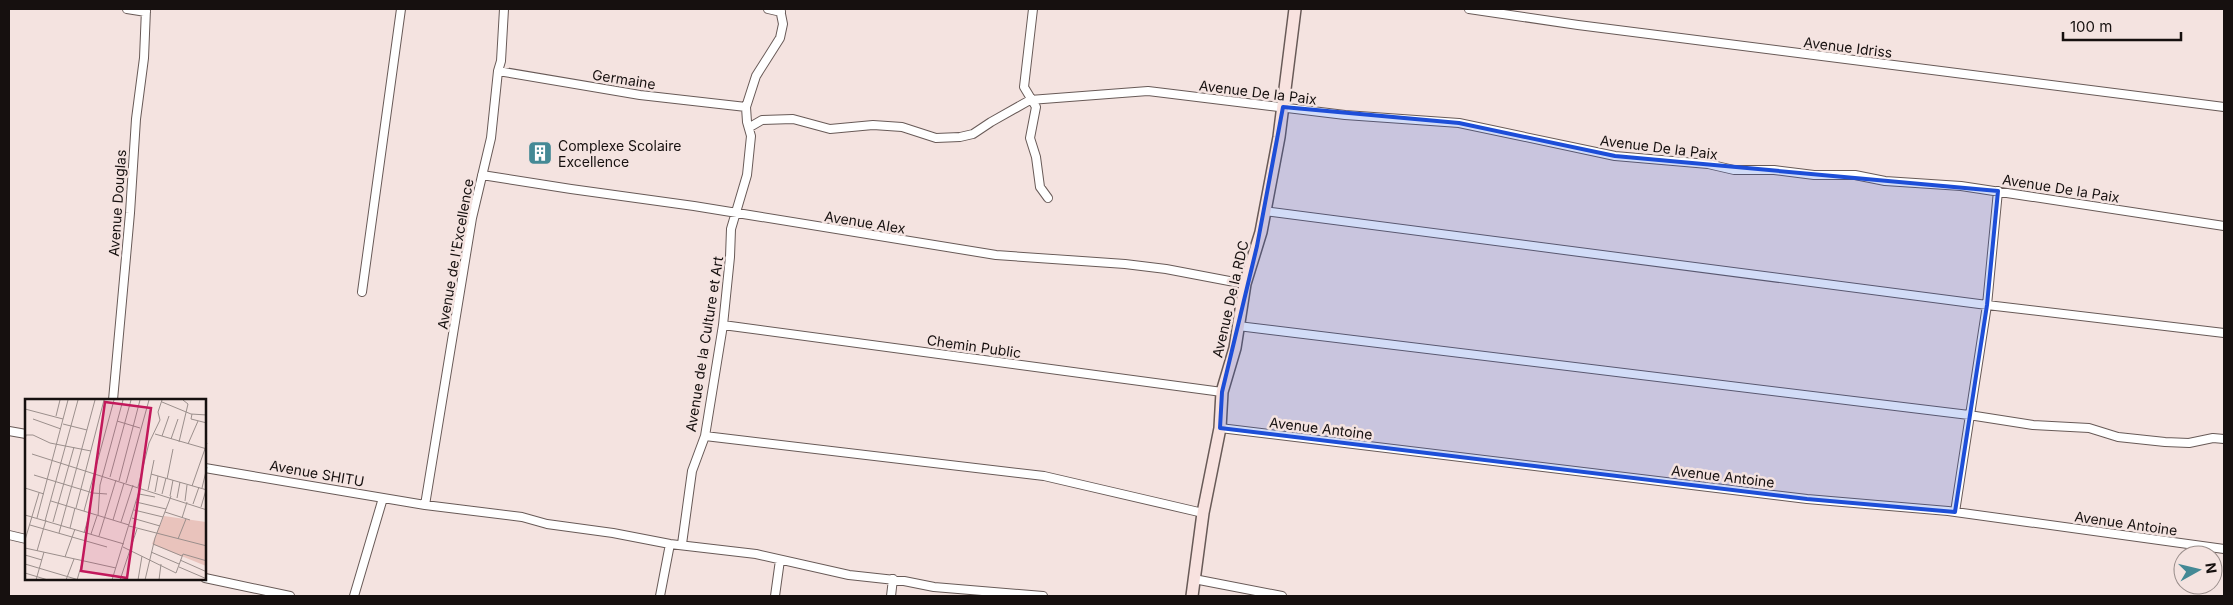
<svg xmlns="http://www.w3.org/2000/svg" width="2233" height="605" viewBox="0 0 2233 605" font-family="Inter,sans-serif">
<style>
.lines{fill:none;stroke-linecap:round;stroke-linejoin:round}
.street-casing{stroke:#685a57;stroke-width:10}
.secondary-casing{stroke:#685a57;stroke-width:14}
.street{stroke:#fff;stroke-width:8}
.secondary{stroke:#f8e2df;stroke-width:11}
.marked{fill:#1d4ed8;fill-opacity:0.2;stroke:#1d4ed8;stroke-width:4;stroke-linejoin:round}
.labels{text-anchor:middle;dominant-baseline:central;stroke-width:5;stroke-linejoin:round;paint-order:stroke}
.street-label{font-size:14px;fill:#16100f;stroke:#f4e3e0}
.poi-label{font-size:14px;fill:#16100f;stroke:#f4e3e0;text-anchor:start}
.inset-road{fill:none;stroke:#9b8f8c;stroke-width:1}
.view{fill:#c2185b;fill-opacity:0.15;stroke:#c2185b;stroke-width:2.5}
.inset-edge{fill:none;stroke:#16100f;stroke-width:2.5}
</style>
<rect width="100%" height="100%" fill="#f4e3e0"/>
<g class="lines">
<defs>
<path id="street" d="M127,9l19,3
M768,9l13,3
M1033,9l-9,78 12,20 -6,31 6,19 4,30 8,11
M1469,9l109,16 646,82
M498,71l142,24 106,12
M750,127l12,-7 31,-1 37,10 43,-4 29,2 34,11 24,-1 13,-3 18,-12 39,-22 118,-9 197,24 114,8 156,33 93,8 26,6h40l40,5h41l30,6 76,5 263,40
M482,175l89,14 123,17 302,49 129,9 41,5 79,15
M1264,211l723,94 237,28
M362,292l39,-283
M723,325l499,67
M1238,326l731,89 64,10 56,3 29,9 47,5 24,1 24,-5 11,1
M113,400l17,-187 6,-94 8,-61 2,-49
M1220,428l587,71 141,12 276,38
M9,431l17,3
M705,436l339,40 159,37
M205,468l220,37 97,12 25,7 66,9 57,11 86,10 93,21 55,6 30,6 109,9
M425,505l47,-287 19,-80 7,-67 3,-10 3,-52
M1955,512l32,-207 11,-114
M9,535l17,4
M682,544l10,-73 13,-35 18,-111 7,-68 1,-28 16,-54 4,-39 -4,-14 -1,-15 10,-31 24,-38 3,-14 -3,-15
M205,578l85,18
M1194,579l88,17
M354,596l29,-98
M660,596l10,-52
M775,596l5,-36
M891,596l2,-17"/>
<path id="secondary" d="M1192,596l11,-83 17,-85 2,-36 13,-44 10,-64 16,-52 18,-95 16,-128"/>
</defs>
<use href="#street" class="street-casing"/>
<use href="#secondary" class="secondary-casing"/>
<use href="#street" class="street"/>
<use href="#secondary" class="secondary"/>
</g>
<path class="marked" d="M1283,107l176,16 156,33 383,35 -11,114 -32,207 -148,-13 -587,-71 2,-36 35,-146z"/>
<defs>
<symbol id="building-square" viewBox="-11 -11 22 22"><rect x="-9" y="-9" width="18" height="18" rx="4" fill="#448995" stroke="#f4e3e0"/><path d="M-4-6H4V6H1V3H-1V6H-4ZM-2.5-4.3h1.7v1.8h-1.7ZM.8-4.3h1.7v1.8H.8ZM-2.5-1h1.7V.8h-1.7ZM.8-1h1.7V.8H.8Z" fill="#fff"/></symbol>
</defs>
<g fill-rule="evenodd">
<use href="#building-square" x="526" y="139" width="28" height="28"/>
</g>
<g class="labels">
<g class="street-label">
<text transform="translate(1848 47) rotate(7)">Avenue Idriss</text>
<text transform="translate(624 79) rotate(9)">Germaine</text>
<text transform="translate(1258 92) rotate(7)">Avenue De la Paix</text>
<text transform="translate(1659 147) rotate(7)">Avenue De la Paix</text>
<text transform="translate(2061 188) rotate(9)">Avenue De la Paix</text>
<text transform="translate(117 203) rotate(-86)">Avenue Douglas</text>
<text transform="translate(865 222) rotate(9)">Avenue Alex</text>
<text transform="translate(455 254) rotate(-80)">Avenue de l'Excellence</text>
<text transform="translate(1230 299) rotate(-77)">Avenue De la RDC</text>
<text transform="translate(704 344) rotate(-81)">Avenue de la Culture et Art</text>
<text transform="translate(974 346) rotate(8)">Chemin Public</text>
<text transform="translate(1321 428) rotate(7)">Avenue Antoine</text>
<text transform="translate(317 473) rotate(10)">Avenue SHITU</text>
<text transform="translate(1723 476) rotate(7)">Avenue Antoine</text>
<text transform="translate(2126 523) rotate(8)">Avenue Antoine</text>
</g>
<g class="poi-label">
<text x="558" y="145">Complexe Scolaire<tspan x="558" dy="16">Excellence</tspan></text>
</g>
</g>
<g transform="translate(25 399)">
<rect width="181" height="181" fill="#f4e3e0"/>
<path d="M139,117l42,6v44l-54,-22z" fill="#e9c3bc"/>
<path class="inset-road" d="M137,3l29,12 16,1M0,10l38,10M167,15l-1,5 16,4M31,17l4,-16M8,20l28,10M92,22l23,7M38,25l24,6M130,35l52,15M137,37l7,-20M146,40l7,-20M0,41l1,-5h7l17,8 41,8M154,43l9,-38 -5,-4M163,45l10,-23M7,55l175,56M126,75l56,16M9,76l59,18 14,1M85,78l21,-77M142,80l6,-30M94,82l21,-81M101,84l23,-83M167,87l15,-43M113,88l11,-44 11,-23 -2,-8 4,-12M0,89l19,6M177,89l5,-21M123,91l6,-30M130,93l3,-16M114,95l16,3M137,95l4,-16M145,97l3,-16M152,99l3,-16M26,102l78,24M160,102l2,-16M111,103l30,7M168,105l6,-17M176,108l5,-17M51,109l28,-108M109,111l29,7M59,112l30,-111M140,113l25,8M0,116l99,29M73,117l2,-31 23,-85M12,119l31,-118M107,119l28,8M157,119l5,-16M88,121l11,-37M20,122l33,-121M28,123l21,-75M96,123l12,-37M5,126l77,22M104,127l78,20M45,129l5,-20M34,134l36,-133M59,134l6,-21M66,135l6,-18M74,137l17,-56M153,140l8,-20M0,141l14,-47M128,145l29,12M98,148l53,26 7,-19 24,7M0,149l91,20M12,152l9,-31M126,153l28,12M0,156l17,5M40,158l10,-28M155,161l27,12M0,165l54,16M154,168l28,12M0,174l23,7M11,181l8,-28M41,181l8,-21M52,181l6,-20M87,181l28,-92M95,181l17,-51M113,181l4,-24M120,181l10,-42 16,-42M134,181l2,-16"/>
<path class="view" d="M80,3l46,6 -24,170 -46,-7z"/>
<rect width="181" height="181" class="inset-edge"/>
</g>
<rect width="2233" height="605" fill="none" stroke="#16100f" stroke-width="20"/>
<g transform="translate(2198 570) rotate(82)"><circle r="24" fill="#f4e3e0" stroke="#9b8f8c"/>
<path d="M0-4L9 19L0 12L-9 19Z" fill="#448995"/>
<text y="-8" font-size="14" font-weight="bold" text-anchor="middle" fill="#16100f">N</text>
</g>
<path d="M2063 32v8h118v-8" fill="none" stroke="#16100f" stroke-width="2.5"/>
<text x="2070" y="32" font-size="15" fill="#16100f" stroke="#f4e3e0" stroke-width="4" paint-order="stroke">100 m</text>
</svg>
